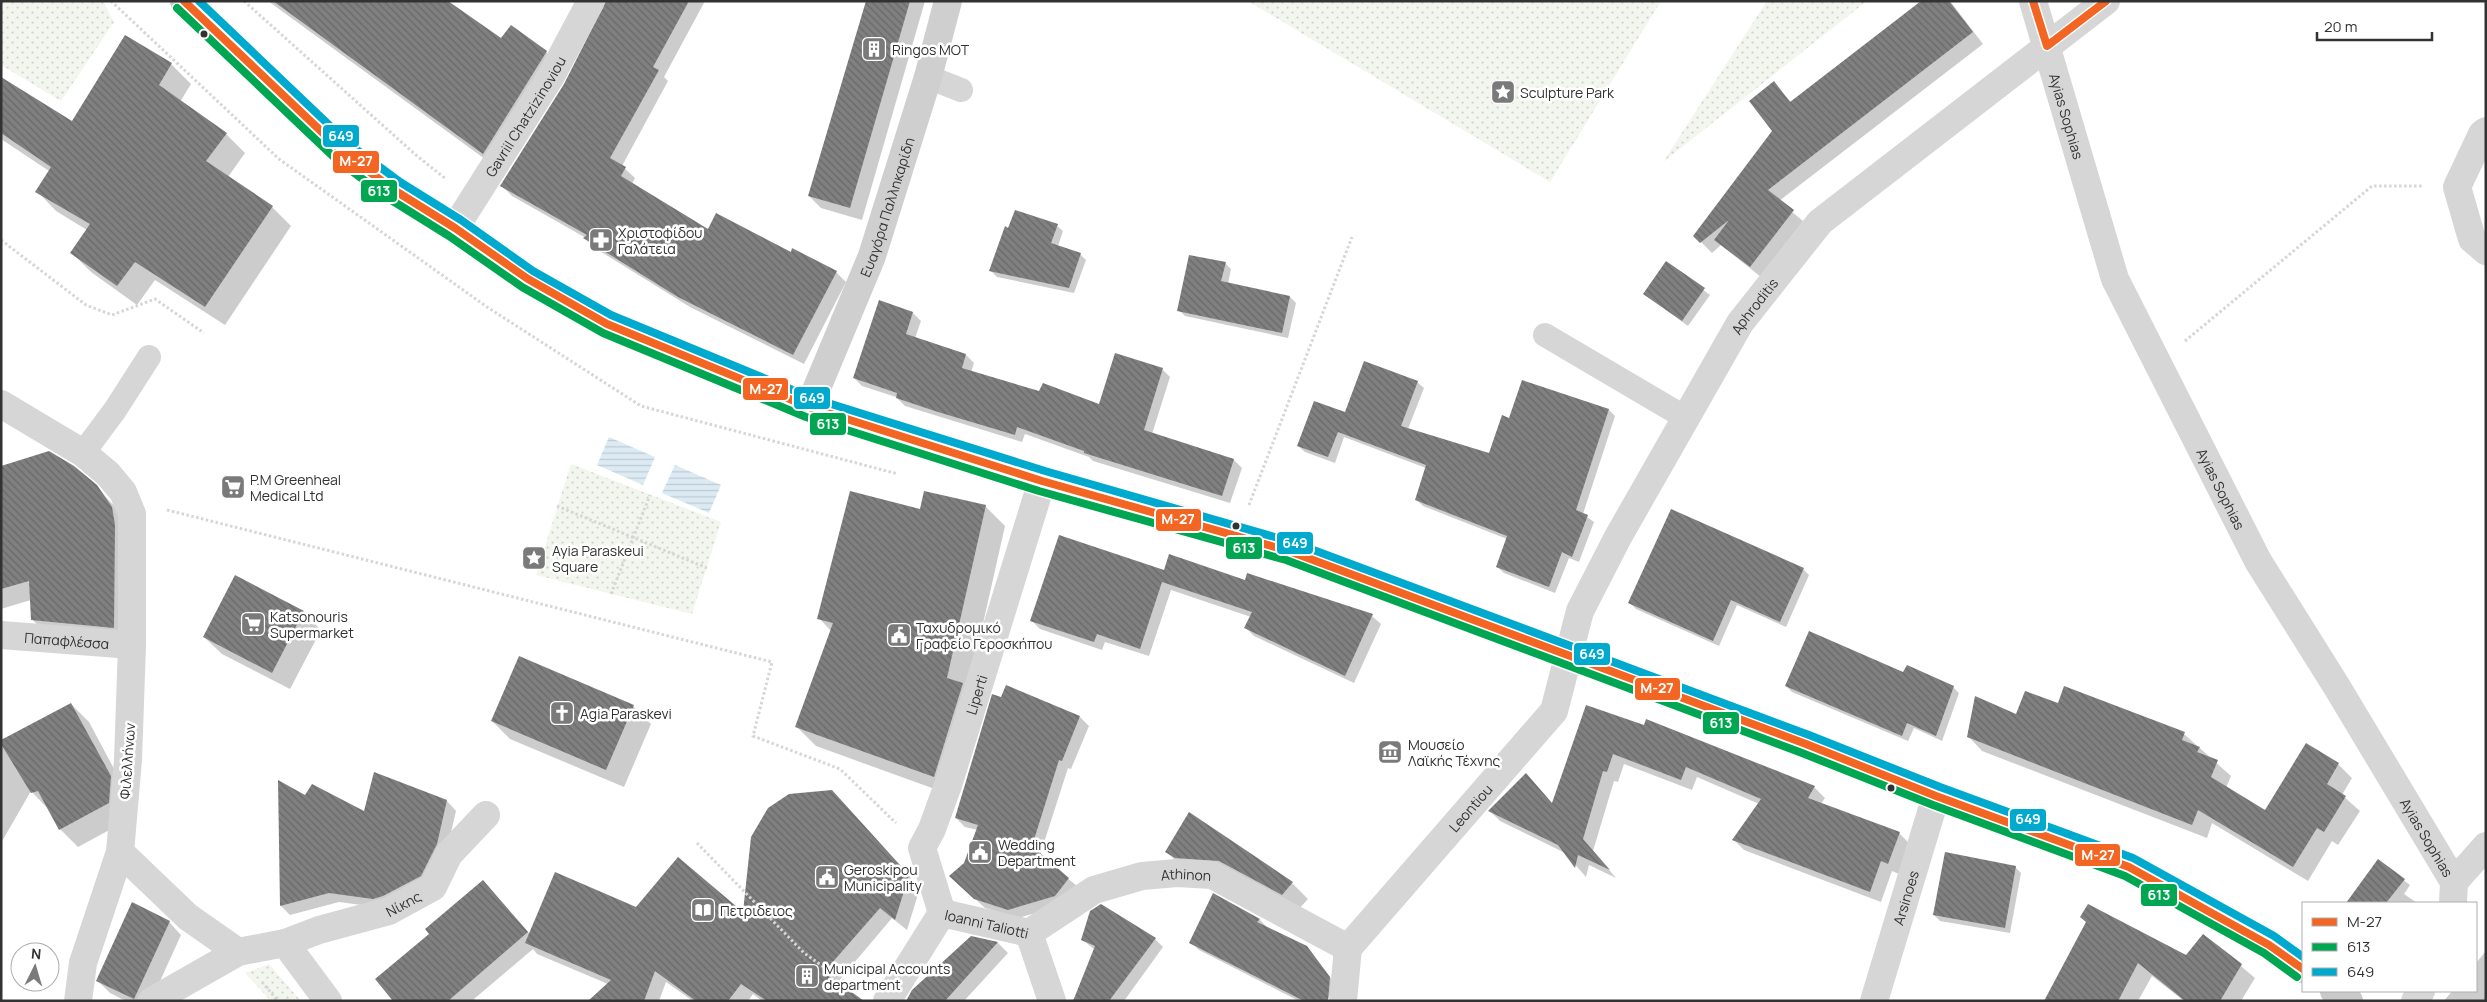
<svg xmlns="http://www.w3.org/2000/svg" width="2487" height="1002" viewBox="0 0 2487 1002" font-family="Manrope,sans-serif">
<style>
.grass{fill:url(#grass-dots)}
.water{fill:url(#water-rules)}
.shadow{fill:#0003}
.building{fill:url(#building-back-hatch)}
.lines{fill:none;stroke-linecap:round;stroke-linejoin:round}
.path{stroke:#d6d6d6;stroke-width:3;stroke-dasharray:2.5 2.5;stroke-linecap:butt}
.service{stroke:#d6d6d6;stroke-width:24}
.pedestrian{stroke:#d6d6d6;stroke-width:28}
.minor{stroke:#d6d6d6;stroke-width:28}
.tertiary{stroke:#d6d6d6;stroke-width:28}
.secondary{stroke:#cfcfcf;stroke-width:28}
.primary{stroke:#c9c9c9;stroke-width:28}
.bus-1-casing{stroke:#fff;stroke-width:11}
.bus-2-casing{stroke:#fff;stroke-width:11}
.bus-3-casing{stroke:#fff;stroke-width:11}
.bus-1{stroke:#f26522;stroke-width:8}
.bus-2{stroke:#00a651;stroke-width:8}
.bus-3{stroke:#00a9ce;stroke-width:8}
.bus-dot{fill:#323232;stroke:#fff;stroke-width:2}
.labels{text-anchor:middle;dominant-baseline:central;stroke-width:5;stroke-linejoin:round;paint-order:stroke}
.poi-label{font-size:14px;fill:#323232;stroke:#fff;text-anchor:start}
.street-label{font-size:14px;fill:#323232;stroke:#fff}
.line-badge{stroke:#fff;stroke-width:2}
.badge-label{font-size:14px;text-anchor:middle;font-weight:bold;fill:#fff}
</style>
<defs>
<pattern id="grass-dots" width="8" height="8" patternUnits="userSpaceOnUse" patternTransform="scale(1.25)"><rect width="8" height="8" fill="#f2f6ee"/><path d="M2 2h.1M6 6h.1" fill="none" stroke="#d0d3cd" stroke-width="1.8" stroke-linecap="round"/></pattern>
<pattern id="water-rules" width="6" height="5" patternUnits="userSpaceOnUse" patternTransform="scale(1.25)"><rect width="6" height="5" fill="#dcebf3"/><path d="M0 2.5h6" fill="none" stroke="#bdcad1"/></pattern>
<pattern id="building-back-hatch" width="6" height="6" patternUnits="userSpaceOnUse" patternTransform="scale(1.25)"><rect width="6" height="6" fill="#808080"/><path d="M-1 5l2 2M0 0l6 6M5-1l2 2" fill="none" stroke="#696969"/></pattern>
</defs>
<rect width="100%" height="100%" fill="#fff"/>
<path class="grass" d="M1,1h102l11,21 -53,79 -60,-36z
M1248,1h413l-111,181z
M1767,1h100l-204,161z
M571,464l150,58 -29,92 -156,-39z
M269,964l32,37h-30l-26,-28z"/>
<path class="water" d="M609,437l46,20 -12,28 -46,-20z
M675,465l46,20 -12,28 -47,-20z"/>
<path class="shadow" d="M268,1h179l54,39 45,12 16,16 -62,102z
M608,1h97l-41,76 4,4 -46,85 13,12 -3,6 76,47 84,23 44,18 10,10 -42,82 -114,-57 -95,-59 -9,-10 -74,-42 -10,-10 63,-101z
M867,1h58l-63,219 -41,-12 -12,-12z
M1923,1h27l33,43 -204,157 24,20 -42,56 -40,-32 -9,8 -17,-17 79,-105v-48l18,20z
M126,36l45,28 20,20 -11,18 46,32 19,19 -17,24 44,30 19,19 -66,99 -70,-45 -18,25 -46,-33 -20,-20 16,-22 -31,-19 -19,-20 12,-20 -48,-32v-60l71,44z
M1057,226l6,5 -5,15 22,8 6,6 -12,33 -77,-16 -6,-6 18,-41z
M1225,263l6,6 -3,15 62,13 6,6 -8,35 -103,-22 -6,-6z
M1667,263l43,32 -22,31 -44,-32z
M913,313l8,8 -6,17 51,17 8,8 -3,9 69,21 60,12 62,-36 8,8 -18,57 82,26 8,8 -12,35 -137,-42 -4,-4 -64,-23 -3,8 -117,-36 -9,-9 -34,-11 -8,-8z
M1417,382l7,6 -16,41 82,26 20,-36 99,-9 6,6 -32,98 11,8 -15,40 -10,-4 -14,35 -51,-20 -7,-6 10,-28 -84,-33 -6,-6 9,-32 -82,-31 -9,26 -30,-11 -7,-6 48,-32z
M1,468l95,18 28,31 5,126 -82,-8 -15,-16 -1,-19 -30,9z
M985,506l20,20 -37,164 -14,106 -138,-50 -20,-20 35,-95 -12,-13 102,-107z
M1803,569l6,6 -23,52 -49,-22 -18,41 -83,-37 -6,-6z
M1165,571l81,10 126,35 9,8 -27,59 -100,-47 -8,-8 5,-11 -80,-27 -22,66 -44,-14 -3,8 -62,-21 -8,-8z
M303,612l18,18 -31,59 -68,-35 -18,-17z
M1904,674l49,13 6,6 -17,48 -28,-13 -6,13 -116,-49 -6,-6z
M71,704l18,18 39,73 -2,26 -48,26 -18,-18 -10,-18 -19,-20 -30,52v-101z
M2059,705l125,29 47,42 -5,12 40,23 72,-47 14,14 -10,17 18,16 -22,34 -6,-4 -24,40 -96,-58 -5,15 -225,-87 -14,-15 48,-20z
M633,706l18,18 -27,63 -114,-48 -18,-18z
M1587,706l227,81 11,11 -4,6 78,29 11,11 -11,30 -7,-3 -11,31 -137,-52 -10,-10 25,-36 -62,-27 -5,13 -68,-26 -6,18 -4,-1 -21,70 23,27 -27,-13 -3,12 -21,-24 -65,-32 -10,-10 63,-7z
M1080,717l9,9 -18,43 -3,-1 -28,87 38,32 -14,18 -46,13 -33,-10 -25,-23 18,-55 -13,-3 -9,-9z
M305,796l60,17 82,-12 9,10 -10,43 -16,31 -46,23 -45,-6 -49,13 -9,-9z
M843,803l77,85 -13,42 -15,-12 -55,65 -10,-12 13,-42 -57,72h-21l-9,-7 -5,7h-55l-27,-19 -7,19h-69l18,-17 -71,-30 -4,-5 -59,50 2,2h-80l35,-67 52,-53 47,53 106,-25 108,5z
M1190,814l102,69 16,16 -10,11 -116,-43 -15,-15z
M2378,861l32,24 -6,9 13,9h-70z
M2015,867l6,6 -11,60 -70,-12 -6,-6z
M1213,895l47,25 7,7 39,20 29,37 -8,17h-28l-100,-51 -8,-8z
M169,922l12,13 -30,66h-25l-16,-8 -12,-12z
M2087,923l99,34 18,-22 51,43 -14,23h-57l-32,-25 -14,25h-92z
M972,937l26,6 10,10 -44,48h-57z
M1155,939l8,8 -39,54h-49l20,-51 -12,-10z
M2486,951v50h-42l8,-10h24v-28z"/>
<path class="building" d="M273,1h175l53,37 10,-13 36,26 -64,103z
M606,1h83l-36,66 6,3 -49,88 16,9 -5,9 87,53 8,-16 75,39 1,-4 45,23 -44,84 -115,-58 -95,-59 4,-3 -87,-49 64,-102z
M866,1h44l-60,207 -42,-12z
M1921,1h28l24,31 -205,158 26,20 -44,57 -36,-27 15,-20 -29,23 -7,-7 79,-105 -23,-30 25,-20 16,21z
M125,35l47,28 -13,22 68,48 -21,28 67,45 -68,101 -70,-45 -18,24 -47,-33 20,-29 -55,-32 16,-25 -50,-34v-56l71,44z
M1015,210l43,14 -7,19 30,10 -12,35 -80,-17 16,-45 3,2z
M1189,255l37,7 -5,19 69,15 -8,37 -105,-22z
M1666,261l39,27 -23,33 -39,-27z
M879,300l34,12 -7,22 60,20 -4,14 77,23 4,-8 56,21 16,-51 48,15 -19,62 90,29 -12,37 -138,-43v-2l-67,-24 -2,8 -77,-23 -42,-14 1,-5 -44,-15z
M1364,361l54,20 -17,45 88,27 13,-38 7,3 13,-38 87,29 -33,101 12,5 -16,42 -10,-5 -13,35 -53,-20 11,-31 -92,-36 11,-35 -88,-33 -10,25 -31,-11 17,-45 31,11z
M49,451l25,15 23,19 15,22 3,18 -1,103 -83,-8 -2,-39 -28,8v-123z
M850,491l70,18 4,-18 62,14 -39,173 16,5 -29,94 -139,-50 38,-104 -16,-4z
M1671,509l133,59 -24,54 -49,-22 -18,41 -85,-38z
M1059,535l105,35 5,-16 76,26 2,-7 126,41 -28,62 -101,-48 8,-16 -90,-30 -22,67 -43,-15 -3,8 -64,-21z
M235,575l69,36 -32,62 -69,-36z
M1809,631l94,41 4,-7 47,21 -18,50 -29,-13 -5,13 -117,-50z
M519,656l115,49 -28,65 -115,-49z
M1006,685l74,31 -18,45 -3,-1 -27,86 37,32 -14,18 -47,14 -34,-11 -25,-23 15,-13 14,-38 -23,-7 37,-124 9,3z
M2064,686l121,46 -3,8 18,7 -3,5 21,8 -7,17 54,33 41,-67 33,20 -12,21 19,12 -22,36 -7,-4 -24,39 -95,-57 -6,15 -225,-88 8,-41 41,18 9,-23 33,12z
M71,703l40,73 -2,27 -50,27 -21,-39 -7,2 -30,-49v-4z
M1586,705l58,20 2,-6 169,67 -7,12 92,34 -12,32 -7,-3 -11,31 -138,-52 29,-41 -75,-32 -5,13 -68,-26 -6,18 -4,-1 -20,68 27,31 -32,-15 -3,13 -17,-23 -70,-34 38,-38 26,30z
M374,772l73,28 -10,44 -16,32 -38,20 -10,3 -44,-6 -49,13 -2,-126 27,15 7,-11 52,27z
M832,790l77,85 -14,45 -15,-12 -56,64 40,29h-97l-26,-17 -13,17h-32l-41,-30 -11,30h-56l23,-21 -86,-37 30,-71 81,35 42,-50 65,55 8,-75 17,-29 21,-14z
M1189,812l104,70 -11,13 -63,-34 -44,-3 -10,-6z
M1945,852l71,14 -11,62 -72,-13z
M2378,859l27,20 -19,24h-40z
M483,880l45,52 -80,69h-55l-18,-22 54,-45 -4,-5z
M1213,893l47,26 -3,3 50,24 23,31 -2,24h-24l-115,-58z
M132,902l38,19 -36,78 -38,-18z
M1101,904l55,34 -47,63h-36l22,-55 -14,-6 9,-29z
M2088,904l98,51 17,-21 39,30 -22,37h-35l-47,-38 -20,38h-74l42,-79 -6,-5z
M971,936l27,6 -53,59h-39l6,-11z"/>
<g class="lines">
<path class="path" d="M111,1l168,158 208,148 154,99 257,68
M244,1l173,155 29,23
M1,240l85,65 26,10 43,-16 49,34
M2185,341l187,-155h51
M1249,505l103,-268
M557,506l150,62
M167,510l605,152 -19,74 87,33 56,54
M611,594l39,-99
M697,843l107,110 51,36
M262,982l16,19"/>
<path class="service" d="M928,77l33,13
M1545,335l141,83
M83,453l32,-43 34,-53"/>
<path class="pedestrian" id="s1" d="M285,943l34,-13 70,-19 44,-24 16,-33 37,-39"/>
<g class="minor">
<path id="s2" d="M2033,1l82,278 143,282 79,126 117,195 -1,21"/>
<path d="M2486,131l-4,3 -25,53 15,52 14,12"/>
<path id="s3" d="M455,228l96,-152 40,-75"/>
<path id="s4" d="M1,635l131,10"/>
<path d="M120,852l68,65 50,35"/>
<path d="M2454,882l32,-36"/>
<path id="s5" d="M942,913l-20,-65 10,-19 16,-44 94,-304"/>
<path id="s6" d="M942,913l87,20"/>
<path id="s7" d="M1029,933l65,-43 48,-14 35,-3 35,2 136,73"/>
<path d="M1029,933l23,68"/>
<path id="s8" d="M1348,948l206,-237 26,-100 38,-74 122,-214 80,-101 286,-221"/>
<path d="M152,1001l86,-49 47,-9 43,58"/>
<path d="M887,1001l55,-88"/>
<path d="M1343,1001l5,-53"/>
<path id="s9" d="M1874,1001l62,-205"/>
<path d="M2415,1001l6,-10"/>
</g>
<path class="tertiary" d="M1,404l82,49 25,21 15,18 9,22v131l-4,115 -8,92 -37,111 -5,38"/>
<path class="secondary" id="s10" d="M809,407l63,-151 56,-179 20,-76"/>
<path class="primary" d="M184,1l159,151 51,38 61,38 73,51 79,45 202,83 233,74 129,35 118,35 517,193 130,52 193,71 140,78 34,24
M2334,991l15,10"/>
<defs>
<path id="bus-1" d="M184,1l159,151 51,38 61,38 73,51 79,45 202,83 233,74 247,70 517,193 130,52 193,71 140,78 34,24
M2033,1l14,45 59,-45"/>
<path id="bus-2" d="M177,8l160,152 51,38 61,38 73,51 81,46 203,84 233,74 247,69 516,193 131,52 192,71 139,77 33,24"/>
<path id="bus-3" d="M199,1l150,143 51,38 61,38 72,51 78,44 201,83 233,73 247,71 517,193 131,52 193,71 141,78 29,21"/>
</defs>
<use href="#bus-1" class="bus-1-casing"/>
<use href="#bus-2" class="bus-2-casing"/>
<use href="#bus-3" class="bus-3-casing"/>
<use href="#bus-1" class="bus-1"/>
<use href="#bus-2" class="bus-2"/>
<use href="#bus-3" class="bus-3"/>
</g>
<defs>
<symbol id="building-square" viewBox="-11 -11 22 22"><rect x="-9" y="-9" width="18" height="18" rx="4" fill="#7a7a7a" stroke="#fff"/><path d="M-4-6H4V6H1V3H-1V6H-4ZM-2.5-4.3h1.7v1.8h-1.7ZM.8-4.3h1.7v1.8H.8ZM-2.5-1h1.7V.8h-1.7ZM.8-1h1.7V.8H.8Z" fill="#fff"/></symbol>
<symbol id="sight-square" viewBox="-11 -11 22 22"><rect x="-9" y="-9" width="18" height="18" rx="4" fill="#7a7a7a" stroke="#fff"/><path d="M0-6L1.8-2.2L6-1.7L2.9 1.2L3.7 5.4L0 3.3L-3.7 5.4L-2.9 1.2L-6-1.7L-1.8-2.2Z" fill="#fff"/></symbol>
<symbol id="pharmacy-square" viewBox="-11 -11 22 22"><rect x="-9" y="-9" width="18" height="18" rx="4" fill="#7a7a7a" stroke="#fff"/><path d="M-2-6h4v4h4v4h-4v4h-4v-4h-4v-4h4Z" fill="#fff"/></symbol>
<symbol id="supermarket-square" viewBox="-11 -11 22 22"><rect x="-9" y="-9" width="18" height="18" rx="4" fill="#7a7a7a" stroke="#fff"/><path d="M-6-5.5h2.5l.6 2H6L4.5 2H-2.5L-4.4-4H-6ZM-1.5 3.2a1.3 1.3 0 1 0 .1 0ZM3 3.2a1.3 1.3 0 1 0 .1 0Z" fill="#fff"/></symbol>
<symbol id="civic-square" viewBox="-11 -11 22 22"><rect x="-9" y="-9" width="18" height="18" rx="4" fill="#7a7a7a" stroke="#fff"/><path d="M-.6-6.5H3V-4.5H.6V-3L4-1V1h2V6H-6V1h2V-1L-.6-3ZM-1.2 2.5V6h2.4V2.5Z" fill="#fff"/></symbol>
<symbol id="church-square" viewBox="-11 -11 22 22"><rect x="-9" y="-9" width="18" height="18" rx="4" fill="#7a7a7a" stroke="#fff"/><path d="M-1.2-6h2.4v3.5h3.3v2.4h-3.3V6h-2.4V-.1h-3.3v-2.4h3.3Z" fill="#fff"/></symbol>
<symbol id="museum-square" viewBox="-11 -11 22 22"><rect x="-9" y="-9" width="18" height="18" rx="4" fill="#7a7a7a" stroke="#fff"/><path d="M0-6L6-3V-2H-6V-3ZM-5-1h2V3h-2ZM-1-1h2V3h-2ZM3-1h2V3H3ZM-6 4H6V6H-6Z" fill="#fff"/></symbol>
<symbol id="library-square" viewBox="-11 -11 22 22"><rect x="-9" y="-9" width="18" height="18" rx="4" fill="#7a7a7a" stroke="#fff"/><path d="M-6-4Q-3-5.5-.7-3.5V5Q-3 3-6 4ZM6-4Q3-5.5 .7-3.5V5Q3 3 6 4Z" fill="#fff"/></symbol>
</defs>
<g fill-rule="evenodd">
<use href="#building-square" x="860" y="35" width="28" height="28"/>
<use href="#sight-square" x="1489" y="78" width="28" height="28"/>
<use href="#pharmacy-square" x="587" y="226" width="28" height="28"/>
<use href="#supermarket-square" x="219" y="473" width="28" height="28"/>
<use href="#sight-square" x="520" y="544" width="28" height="28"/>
<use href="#supermarket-square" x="239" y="610" width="28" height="28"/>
<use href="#civic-square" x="885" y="621" width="28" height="28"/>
<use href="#church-square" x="548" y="699" width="28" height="28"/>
<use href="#museum-square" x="1376" y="738" width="28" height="28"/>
<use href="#civic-square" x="966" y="838" width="28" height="28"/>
<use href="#civic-square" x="813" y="863" width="28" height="28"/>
<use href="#library-square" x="689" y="896" width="28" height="28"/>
<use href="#building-square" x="793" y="962" width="28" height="28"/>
</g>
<g class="bus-dot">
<circle cx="204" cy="34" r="4.5"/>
<circle cx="1236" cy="526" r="4.5"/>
<circle cx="1891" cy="788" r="4.5"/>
</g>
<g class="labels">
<g class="poi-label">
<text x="892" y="49">Ringos MOT</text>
<text x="1520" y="92">Sculpture Park</text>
<text x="618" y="232">Χριστοφίδου<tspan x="618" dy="16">Γαλάτεια</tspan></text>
<text x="250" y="479">P.M Greenheal<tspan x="250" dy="16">Medical Ltd</tspan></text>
<text x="552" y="550">Ayia Paraskeui<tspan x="552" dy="16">Square</tspan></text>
<text x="270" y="616">Katsonouris<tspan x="270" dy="16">Supermarket</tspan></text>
<text x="916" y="627">Ταχυδρομικό<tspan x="916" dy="16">Γραφείο Γεροσκήπου</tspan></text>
<text x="580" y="713">Agia Paraskevi</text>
<text x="1408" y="744">Μουσείο<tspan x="1408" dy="16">Λαϊκής Τέχνης</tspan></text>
<text x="998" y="844">Wedding<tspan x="998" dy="16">Department</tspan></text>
<text x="844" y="869">Geroskipou<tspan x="844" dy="16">Municipality</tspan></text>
<text x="720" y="910">Πετριδειος</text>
<text x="824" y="968">Municipal Accounts<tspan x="824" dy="16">department</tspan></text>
</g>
<g class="street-label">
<text stroke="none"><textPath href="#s3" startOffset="132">Gavriil Chatzizinoviou</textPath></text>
<text stroke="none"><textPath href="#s2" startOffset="120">Ayias Sophias</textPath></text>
<text stroke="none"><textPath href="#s10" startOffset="215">Ευαγόρα Παλληκαρίδη</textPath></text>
<text stroke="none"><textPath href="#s8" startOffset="769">Aphroditis</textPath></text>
<text stroke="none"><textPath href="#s2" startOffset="525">Ayias Sophias</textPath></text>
<text stroke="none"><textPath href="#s4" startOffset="66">Παπαφλέσσα</textPath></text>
<text stroke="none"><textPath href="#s5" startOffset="231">Liperti</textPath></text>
<text transform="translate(127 761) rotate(-86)">Φιλελλήνων</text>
<text stroke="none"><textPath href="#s8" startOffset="186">Leontiou</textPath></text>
<text stroke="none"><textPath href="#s2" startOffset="930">Ayias Sophias</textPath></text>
<text stroke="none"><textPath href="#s7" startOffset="172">Athinon</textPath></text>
<text stroke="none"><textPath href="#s9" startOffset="108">Arsinoes</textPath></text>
<text stroke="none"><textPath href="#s1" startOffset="125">Νίκης</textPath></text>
<text stroke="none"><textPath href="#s6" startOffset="46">Ioanni Taliotti</textPath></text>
</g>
</g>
<g class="line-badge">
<rect x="322" y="124" width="38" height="24" rx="5" fill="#00a9ce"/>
<rect x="332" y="150" width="48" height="24" rx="5" fill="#f26522"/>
<rect x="360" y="179" width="38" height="24" rx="5" fill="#00a651"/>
<rect x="742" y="377" width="47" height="24" rx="5" fill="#f26522"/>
<rect x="793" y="386" width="38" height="24" rx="5" fill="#00a9ce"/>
<rect x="809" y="412" width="38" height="24" rx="5" fill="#00a651"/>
<rect x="1155" y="508" width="47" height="24" rx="5" fill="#f26522"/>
<rect x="1276" y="531" width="38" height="24" rx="5" fill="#00a9ce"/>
<rect x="1225" y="536" width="38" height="24" rx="5" fill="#00a651"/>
<rect x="1573" y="642" width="38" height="24" rx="5" fill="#00a9ce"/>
<rect x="1634" y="677" width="47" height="24" rx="5" fill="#f26522"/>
<rect x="1702" y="711" width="38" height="24" rx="5" fill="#00a651"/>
<rect x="2009" y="808" width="38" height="24" rx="5" fill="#00a9ce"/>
<rect x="2074" y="843" width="47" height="24" rx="5" fill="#f26522"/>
<rect x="2140" y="883" width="38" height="24" rx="5" fill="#00a651"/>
</g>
<g class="badge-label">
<text x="341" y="141">649</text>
<text x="356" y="166">M-27</text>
<text x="379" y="196">613</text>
<text x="766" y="394">M-27</text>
<text x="812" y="403">649</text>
<text x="828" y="429">613</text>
<text x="1178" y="524">M-27</text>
<text x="1295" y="548">649</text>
<text x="1244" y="553">613</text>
<text x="1592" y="659">649</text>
<text x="1657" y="693">M-27</text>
<text x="1721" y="728">613</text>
<text x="2028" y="824">649</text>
<text x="2098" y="860">M-27</text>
<text x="2159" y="900">613</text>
</g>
<rect width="2487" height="1002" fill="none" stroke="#323232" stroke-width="5"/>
<rect x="2302" y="902" width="175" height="90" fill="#ffffff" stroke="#adadad"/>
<rect x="2312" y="918" width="25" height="8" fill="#f26522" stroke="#adadad"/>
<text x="2347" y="927" font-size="15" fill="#323232">M-27</text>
<rect x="2312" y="943" width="25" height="8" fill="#00a651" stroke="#adadad"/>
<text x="2347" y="952" font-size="15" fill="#323232">613</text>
<rect x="2312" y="968" width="25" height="8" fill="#00a9ce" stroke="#adadad"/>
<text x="2347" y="977" font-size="15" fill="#323232">649</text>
<g transform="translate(35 967) rotate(5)"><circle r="24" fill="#ffffff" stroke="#adadad"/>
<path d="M0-4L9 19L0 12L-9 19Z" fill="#7a7a7a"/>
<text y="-8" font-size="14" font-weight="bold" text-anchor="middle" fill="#323232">N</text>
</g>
<path d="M2317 32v8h115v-8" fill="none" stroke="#323232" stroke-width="2.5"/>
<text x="2324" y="32" font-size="15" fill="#323232" stroke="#ffffff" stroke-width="4" paint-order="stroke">20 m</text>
</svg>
